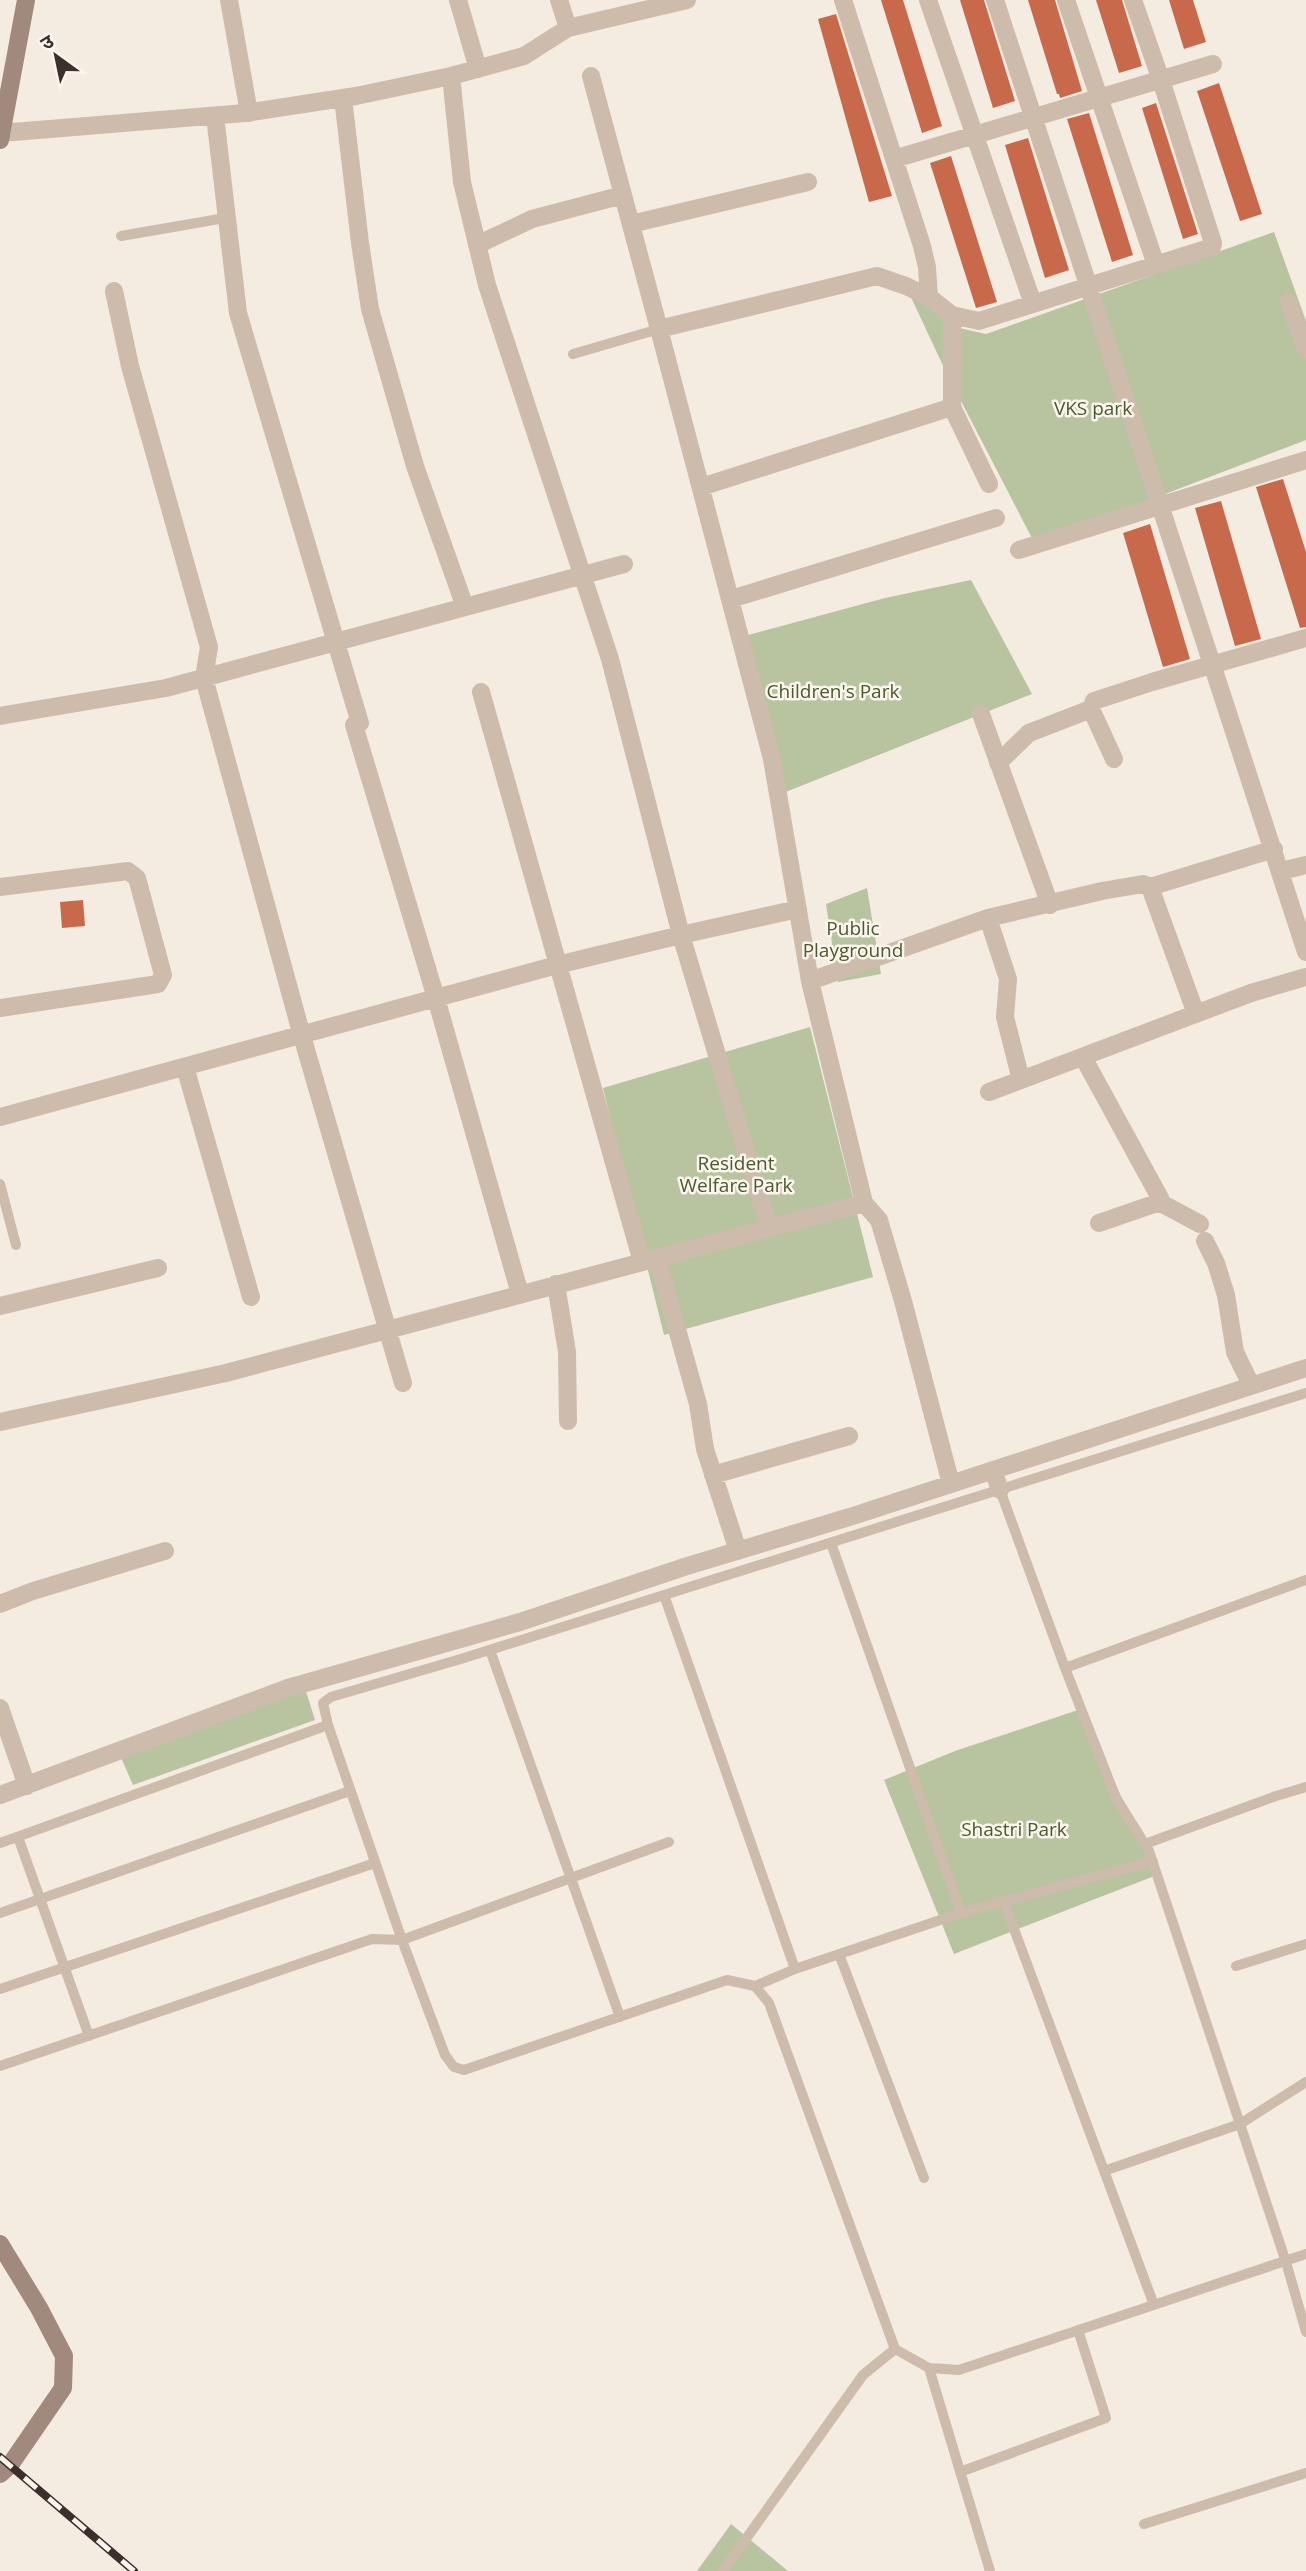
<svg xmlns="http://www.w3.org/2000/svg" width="1306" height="2571" viewBox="0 0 1306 2571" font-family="'Open Sans','Noto Sans Devanagari',sans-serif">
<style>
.green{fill:#b8c4a0}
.building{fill:#c8694b}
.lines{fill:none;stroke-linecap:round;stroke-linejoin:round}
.lane{stroke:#cdbbac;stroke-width:10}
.street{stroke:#cdbbac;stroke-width:18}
.secondary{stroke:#a18a7d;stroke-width:18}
.rail-casing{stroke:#3b302b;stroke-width:8}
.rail{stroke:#fbf5ee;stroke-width:5;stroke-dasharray:16;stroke-linecap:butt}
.labels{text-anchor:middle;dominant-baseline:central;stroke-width:5;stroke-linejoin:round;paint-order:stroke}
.park-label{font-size:19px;fill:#4a5a2e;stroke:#fbf5ee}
</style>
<rect width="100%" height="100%" fill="#f4ebe1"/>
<path class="green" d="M1274,232l32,89v119l-271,104 -89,-172 -37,-79 46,34 31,7z
M971,580l61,114 -254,101 -37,-158 144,-39z
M867,888l14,86 -43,8 -12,-78z
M810,1027l63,250 -209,58 -61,-247z
M304,1685l11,35 -182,65 -14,-32z
M1081,1709l76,166 -203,79 -70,-174 71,-29z
M731,2524l57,47h-91z"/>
<path class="building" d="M881,0h22l39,126 -20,7z
M960,0h24l31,101 -22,7z
M1028,0h27l27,91 -22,7 -1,-4h-2z
M1096,0h26l20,66 -23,7z
M1169,0h24l13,42 -22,7z
M836,14l56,182 -23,6 -51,-183z
M1219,83l43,131 -22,7 -43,-130z
M1156,103l42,131 -15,5 -41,-131z
M1089,113l44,142 -21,7 -45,-143z
M1028,138l41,132 -24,8 -40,-133z
M951,156l46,146 -21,6 -46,-145z
M1283,479l23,73v75l-6,1 -44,-141z
M1221,501l40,138 -26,7 -40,-138z
M1150,524l40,135 -27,8 -40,-134z
M83,900l2,26 -23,2 -2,-26z"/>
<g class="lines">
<path class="lane" d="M121,236l104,-18
M573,354l86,-25
M0,1184l16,61
M1000,1490l65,178
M831,1543l130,370
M1306,1580l-241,88 51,130 33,53 137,411 20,70
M664,1595l131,374
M490,1650l130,367
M328,1725l-5,-22 8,-6 133,-39 842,-265
M18,1837l71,199
M0,1843l328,-118 74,215 43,115 9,12 10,3 263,-90 28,6 14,17 126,346 34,19 30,2 347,-116
M1145,1844l131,-48 30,-9
M1004,1902l150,403
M0,1913l350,-122
M839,1954l85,224
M1236,1966l70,-22
M755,1986l40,-17 166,-56 192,-52
M0,1989l375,-126
M0,2066l372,-127 30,1 267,-98
M1104,2171l136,-47 66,-42
M929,2368l61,203
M960,2472l146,-54 -28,-88
M1144,2524l162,-51
M723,2571l140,-196 32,-26"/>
<path class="street" d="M229,0l20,113
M458,0l20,69
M559,0l9,28
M843,0l79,246 5,21 2,30
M928,0l105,304
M995,0l311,952
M1066,0l90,265
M591,76l68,253 218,-53 29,10 23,11 23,18 27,6 233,-74 1,-4 -52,-163 -28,-80
M343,98l17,145 10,66 45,157 50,141
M215,116l23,197 122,410
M1,133l244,-20 111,-17 95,-20 73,-20 44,-28 119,-28
M894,159l319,-95
M631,224l177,-42
M477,245l55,-26 91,-24
M114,291l16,75 79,281 -5,31 98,358 101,347
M1289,302l17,48
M659,329l113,430 38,222 54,222 15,17 24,81 48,183
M952,407l37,77
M701,487l251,-80v-92
M1019,550l287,-90
M731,599l265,-81
M481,692l161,570
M981,714l69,191
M0,716l166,-28 458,-124
M354,725l82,273 84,296
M1114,759l-23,-50 3,-8 58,-19 154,-44
M998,763l31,-30 62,-24
M1281,871l25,-6
M0,887l128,-16 9,7 26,97 -5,9 -158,24
M1150,887l124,-38
M810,981l178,-63
M1083,1057l77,141 -3,5 -58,20
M185,1067l66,230
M1021,1080l-16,-63 3,-38 -20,-61 114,-27 41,-7 7,3 46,127
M989,1092l262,-99 55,-16
M0,1117l557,-152 124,-30 -71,-276 -123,-374 -25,-103 -11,-106
M1159,1202l41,22
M769,1228l-88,-293 117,-26
M1205,1241l11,22 10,32 9,57 16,33
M657,1258l41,146 7,45 33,102
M556,1284l11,68 1,69
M0,1306l158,-38
M0,1422l226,-49 638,-170
M993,1470l7,20
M713,1475l136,-39
M0,1604l33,-13 132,-40
M0,1708l27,78
M0,1795l288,-107 232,-66 164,-55 172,-52 450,-147"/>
<path class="secondary" d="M0,140l26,-140
M0,2244l39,64 25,48 -1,32 -53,77 -10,9"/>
<defs>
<path id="rail" d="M0,2457l134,114"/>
</defs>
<use href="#rail" class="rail-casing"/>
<use href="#rail" class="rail"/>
</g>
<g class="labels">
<g class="park-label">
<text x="1093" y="408">VKS park</text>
<text x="833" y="691">Children's Park</text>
<text x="853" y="928">Public<tspan x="853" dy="22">Playground</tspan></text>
<text x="736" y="1163">Resident<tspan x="736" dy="22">Welfare Park</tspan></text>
<text x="1014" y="1829">Shastri Park</text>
</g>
</g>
<g transform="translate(56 56) rotate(327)" stroke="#fbf5ee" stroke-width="5" paint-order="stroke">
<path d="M0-5L12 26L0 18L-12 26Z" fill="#3b302b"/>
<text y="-10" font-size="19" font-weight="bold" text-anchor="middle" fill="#3b302b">उ</text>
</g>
</svg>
